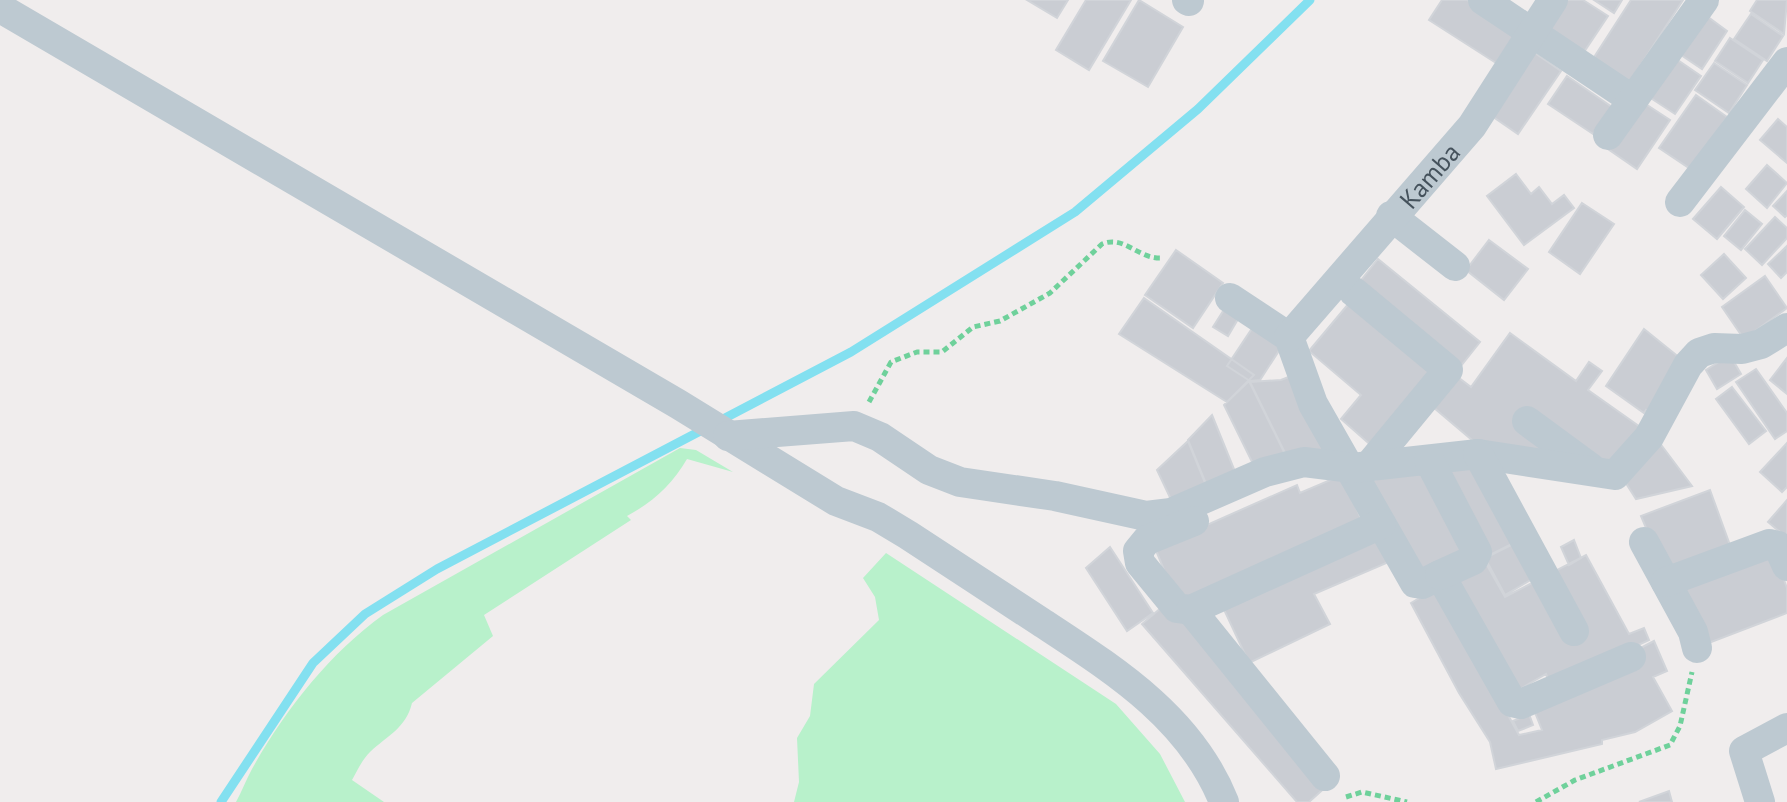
<svg xmlns="http://www.w3.org/2000/svg" width="1787" height="802" viewBox="0 0 1787 802" font-family="'PT Sans',sans-serif">
<style>
.green{fill:#b8f1cb}
.lines{fill:none;stroke-linecap:round;stroke-linejoin:round}
.stream{stroke:#83e0f0;stroke-width:9}
.building{fill:#cacdd3;stroke:#d1d4d9;stroke-width:2}
.path{stroke:#6fd19b;stroke-width:5;stroke-dasharray:6 4;stroke-linecap:butt}
.minor{stroke:#bdc9d1;stroke-width:30}
.labels{text-anchor:middle;dominant-baseline:central;stroke-width:6;stroke-linejoin:round;paint-order:stroke}
.street-label{font-size:26px;fill:#45525c;stroke:#fff}
</style>
<rect width="100%" height="100%" fill="#f0eded"/>
<path class="green" d="M680,448l16,2 37,22 -46,-13c-15,26 -34,43 -60,57l4,4 -147,95 9,21 -81,67c-6,25 -25,33 -42,49 -8,8 -13,19 -18,28l32,22h-148c6,-11 10,-22 16,-33 33,-59 77,-115 131,-154z
M886,553l230,151 44,50 25,48h-391l5,-20 -2,-44 13,-22 4,-32 65,-64 -4,-23 -12,-19z"/>
<g class="lines">
<path class="stream" d="M221,802l92,-139 52,-49 72,-45 414,-217 224,-140 123,-103 112,-109"/>
</g>
<path class="building" d="M1027,0h41l-11,18z
M1086,0h45l-42,70 -33,-20z
M1139,0l44,27 -35,60 -45,-26z
M1442,0h25l49,33 -20,30 -67,-43z
M1561,0h22l25,16 -26,39 -40,-27z
M1594,0h28l-8,13z
M1631,0h52l-58,89 -36,-24z
M1757,0h30l-3,34 -34,-23z
M1704,14l23,17 -25,38 -24,-16z
M1751,14l32,22 -16,25 -33,-22z
M1730,38l33,22 -15,23 -33,-22z
M1529,49l32,22 -43,63 -32,-22z
M1669,54l32,22 -26,38 -32,-21z
M1714,63l33,22 -18,28 -34,-23z
M1567,76l45,31 -19,27 -45,-30z
M1696,95l31,22 -35,53 -33,-22z
M1638,99l32,21 -33,49 -32,-22z
M1778,119l9,8v36l-27,-23z
M1767,165l20,18 -20,25 -21,-19z
M1516,174l15,20 8,-7 13,17 12,-9 10,13 -50,37 -37,-49z
M1721,187l23,20 -27,32 -24,-20z
M1787,191v24l-2,2 -12,-11z
M1582,203l32,21 -34,50 -31,-22z
M1745,210l17,14 -21,26 -17,-14z
M1775,217l12,11v10l-25,27 -17,-16z
M1489,240l39,29 -24,31 -38,-30z
M1787,246v26l-6,6 -13,-14z
M1176,250l47,33 -30,45 -48,-33z
M1724,254l22,24 -23,21 -22,-24z
M1378,259l102,83 -20,25 -102,-83z
M1765,276l22,32 -43,31 -22,-32z
M1144,298l110,77 -27,27 -108,-68z
M1350,302l86,73 -63,72 -32,-28 20,-24 -52,-44z
M1227,305l14,9 -13,22 -15,-9z
M1255,324l29,19 -24,37 -10,1 -23,-15z
M1644,329l36,29 -24,59 -10,-7 -2,3 -38,-27z
M1510,333l66,48 13,-19 13,9 -14,19 55,39 -31,43 -127,-21 -52,-44 22,-32 16,12z
M1730,355l11,19 -24,15 -11,-19z
M1787,358v36l-17,-14z
M1756,369l31,44v18l-12,8 -39,-57z
M1291,376l40,80 -42,5 -39,-79 31,-2z
M1249,381l37,75 -30,14 -32,-65z
M1732,387l34,44 -17,13 -33,-45z
M1212,415l26,64 -29,12 -21,-51z
M1188,441l22,54 -35,13 -18,-38z
M1659,442l33,44 -56,13 -16,-25z
M1787,443v44l-5,5 -22,-20z
M1474,460l40,83 -30,15 -40,-95z
M1419,464l53,88 -48,26 -53,-97z
M1342,475l23,53 -185,81 -25,-61 142,-63 3,8z
M1710,490l21,58 -66,25 -24,-57z
M1787,500v38l-19,-16z
M1379,532l12,29 -77,33 16,30 -81,39 -29,-62z
M1574,540l7,18 -12,7 -8,-18z
M1515,543l19,35 -29,17 -20,-37z
M1110,547l43,66 -26,18 -41,-63z
M1774,553l13,35v25l-81,31 -28,-55z
M1586,555l43,79 15,-6 5,12 -98,46 -5,-12 -26,15 -64,-112 28,-17 21,37z
M1438,587l81,148 23,-5 -10,-25 122,-64 13,30 -14,6 19,34 -37,21 -33,8v4l-106,25 -6,-27 -31,-49 -48,-90z
M1168,602l160,183 -19,17h-12l-155,-178z
M1529,714l4,11 -15,6 -5,-10z
M1669,791l3,11h-33z"/>
<g class="lines">
<path class="path" d="M869,402l22,-40 26,-10h25l31,-25 27,-6 50,-28 52,-49c22,-9 35,14 58,14
M1346,797l16,-5 45,10
M1536,802l39,-22 95,-35 10,-19 12,-54"/>
<g class="minor">
<path d="M1187,0l2,1"/>
<path d="M1483,0l150,100"/>
<path d="M0,8l678,396 158,97 42,16 30,18c44,29 89,58 133,87 73,48 149,95 183,180"/>
<path d="M1608,135l96,-135"/>
<path d="M1680,202l107,-140"/>
<path d="M1391,216l64,50"/>
<path d="M1354,292l94,78 -80,97"/>
<path d="M1230,298l59,39 24,67 102,179 7,1 18,-9 72,127 9,2 110,-47"/>
<path id="s1" d="M1289,337l183,-211 81,-126"/>
<path d="M1527,421l64,47"/>
<path d="M728,436l126,-10 26,11 49,33 31,12 95,14 91,20 25,-3 94,-41 39,-10 48,6 126,-14 137,21 34,-38 39,-72 11,-12 15,-5 28,1 19,-5 26,-16"/>
<path d="M1478,454l96,177"/>
<path d="M1429,460l48,92 -4,8 -33,15"/>
<path d="M1644,542l49,90 4,16"/>
<path d="M1666,582l103,-38 9,2 9,20"/>
<path d="M1191,610l-14,-2 -37,-45 -2,-12 9,-11 47,-19"/>
<path d="M1325,776l-134,-166 190,-86"/>
<path d="M1760,802l-16,-51 43,-23"/>
</g>
</g>
<g class="labels">
<g class="street-label">
<text stroke="none"><textPath href="#s1" startOffset="214">Kamba</textPath></text>
</g>
</g>
</svg>
